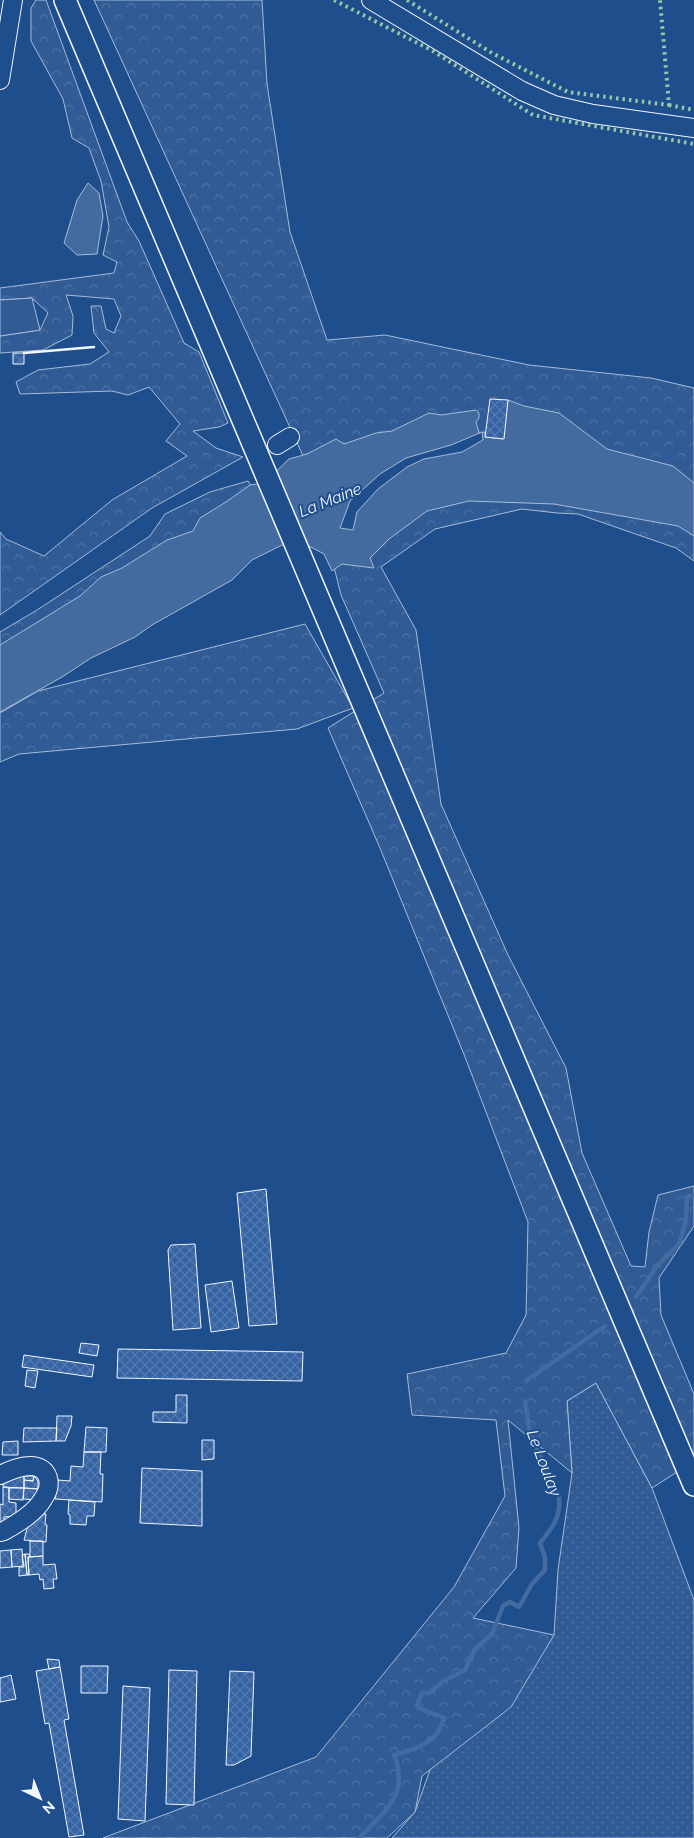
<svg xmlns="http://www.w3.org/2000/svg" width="694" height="1838" viewBox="0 0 694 1838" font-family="Raleway,sans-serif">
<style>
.grass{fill:url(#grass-dots);stroke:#a8bbd7}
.forest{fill:url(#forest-crowns);stroke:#a8bbd7}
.built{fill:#305b95;stroke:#a8bbd7}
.water{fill:#446ba0;stroke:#a8bbd7}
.pier{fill:#1f4e8c;stroke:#a8bbd7}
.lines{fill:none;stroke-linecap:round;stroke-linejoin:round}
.stream{stroke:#446ba0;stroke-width:4.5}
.building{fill:url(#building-cross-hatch);stroke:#f2f6ff}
.minor-casing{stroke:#f2f6ff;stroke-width:20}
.major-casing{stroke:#f2f6ff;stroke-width:24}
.minor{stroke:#1f4e8c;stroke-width:18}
.major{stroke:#1f4e8c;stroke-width:21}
.hedge{stroke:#97c8a6;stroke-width:4;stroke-dasharray:2.5 4;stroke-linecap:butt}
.wall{stroke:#f2f6ff;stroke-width:2.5}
.labels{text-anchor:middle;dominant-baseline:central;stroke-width:4;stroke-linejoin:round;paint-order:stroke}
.water-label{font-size:16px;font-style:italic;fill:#f2f6ff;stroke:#1f4e8c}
</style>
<defs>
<pattern id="grass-dots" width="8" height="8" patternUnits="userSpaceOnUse" patternTransform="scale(1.25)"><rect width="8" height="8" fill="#305b95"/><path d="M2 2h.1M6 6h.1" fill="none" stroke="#4e73a5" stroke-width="1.8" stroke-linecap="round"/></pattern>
<pattern id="forest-crowns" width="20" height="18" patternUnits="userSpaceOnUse" patternTransform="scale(1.25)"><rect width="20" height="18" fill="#305b95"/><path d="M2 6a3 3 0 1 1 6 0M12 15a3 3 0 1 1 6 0" fill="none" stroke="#4e73a5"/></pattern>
<pattern id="building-cross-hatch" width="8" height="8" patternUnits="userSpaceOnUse" patternTransform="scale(1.25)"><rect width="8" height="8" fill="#3563a3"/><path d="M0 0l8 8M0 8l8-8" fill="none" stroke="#537ab1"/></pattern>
</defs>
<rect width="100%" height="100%" fill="#1f4e8c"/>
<path class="grass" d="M596,1383l56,105 42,112v238h-302l23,-26 15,-42 124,-135 4,-65 14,-97 -5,-72z"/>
<path class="forest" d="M36,0h10l81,222 12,19 45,102 15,9 29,71 -9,4 -26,4 23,17 27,9 -91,51 -152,107v-83l6,7 38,17 68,-56 75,-44 -21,-15 14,-17 -31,-37 -21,8 -16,-4 -92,3 -4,-12 22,-12 52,-6 19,-12 -15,-19 -3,-27h10l5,23 8,4 7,-17 -7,-17 -48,-4 7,21 -1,19 -29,15 -43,3v-17l40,-6 8,-17 -16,-15 -32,2v-12l114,-15 3,-11 -14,-7 6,-28 -8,-46 -12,-33 -17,-10 -9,-39 -32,-58v-33z
M94,0h168l5,84 23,148 37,108 58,-5 144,30 122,13 43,10v173l-18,-13 -98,-34 -21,-1 -35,-4 -87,20 -54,38 35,63 25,174 67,151 58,113 16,85 49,113 14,1 4,-35 9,-37 36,-9v40l-35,52 2,37 33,79v67l-42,27 -56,-105 -29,18 5,72 -64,-53 11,108 -3,40 -43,50 81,17 -43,72 -89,69 -7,36 -28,26h-284l213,-81 138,-170 51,-91 -9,-76 -84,-5 -5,-41 99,-21 20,-38 2,-93 -63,-165 -85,-209 -52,-120 56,-35 -43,-98 -31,-124z
M248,481l8,12 -45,37 -211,120v-18l37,-22 113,-74 15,-22 45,-22z
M305,624l48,84 -56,21 -278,25 -19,8v-49l38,-22z"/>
<path class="built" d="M32,298l8,32 -40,6v-36z"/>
<path class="water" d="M88,183l11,10 4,23 -6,38 -20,1 -13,-12 13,-43z
M508,400l16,6 35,7 48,36 66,17 21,17v53l-16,-10 -124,-22 -85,-3 -42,10 -38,28 -19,19 4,10 -32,-4 -10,7 -8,-17 -17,-9h-25l-30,15 -20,20 -80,45 -17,12 -44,21 -29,19 -62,35v-67l80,-49 21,-19 21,-9 45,-28 26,-9 7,-13 26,-16 24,-17 14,-2 25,-24 18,-5 29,-15 8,5 32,-11 16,-2 37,-18 12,2 35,-5 3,3v5l-3,4 3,11 6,-1v5l18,2z"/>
<path class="pier" d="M482,432l1,8 -21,12 -38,7 -17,8 -29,22 -21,23 -4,18 -13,-2 10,-27 30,-27 26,-16 45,-13z"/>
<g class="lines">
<path class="stream" d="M636,1297l21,-31 22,-22 7,-24 1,-23 7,-2
M526,1381l79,-55
M359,1838c26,-27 51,-43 35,-83 15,-4 30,-8 41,-19 4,-3 6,-12 10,-18l-26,-10 -2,-3 5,-12h7l15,-12 21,-11 10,-21 17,-15 11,-28 7,-4 9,5 13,-23 13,-14v-13l-5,-14c12,-15 21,-25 19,-46l-29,-63 -5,-33"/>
</g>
<path class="building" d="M13,353h11v11h-11z
M490,399l18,1 -4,39 -19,-2z
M266,1189l11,135 -28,2 -12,-133z
M195,1244l6,84 -28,2 -5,-80 3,-5z
M232,1281l7,47 -28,4 -6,-47z
M81,1343l18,2 -2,11 -18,-3z
M118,1349l185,3 -1,29 -185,-3z
M24,1355l70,10 -2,12 -70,-10z
M27,1370l11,1 -3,17 -10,-2z
M176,1395h11v28l-34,-1v-10h23z
M57,1416h15l-1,10 -6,15h-9z
M86,1427l21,1 -1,24h-22z
M24,1428h33l-1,13 -33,1z
M202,1440h12v19l-12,1z
M18,1441v14h-16l1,-13z
M84,1452h17l-1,22h3l-1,28 -47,-3 3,-19 12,1 1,-15 12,1z
M142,1468l60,3v55l-62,-3z
M24,1476h10l-1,5 -9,-1z
M24,1476v12l-21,-1 1,-10z
M34,1476l4,5v8l-14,-1v-8l9,1z
M3,1487l6,1v14l7,1v13l-12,1v7h-4v-20l3,1z
M9,1488h15l-1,12 -14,-1z
M24,1488l14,1 -1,11 -14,-1z
M69,1500l26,2 -1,14h-7l-1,9 -16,-1v-9l-2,-1z
M37,1514h9l-1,10 2,1 -1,17 -22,-2 4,-15z
M30,1541h13v15l-13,1z
M22,1549l1,17 -11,1 -1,-17z
M11,1550l1,17 -12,1v-17z
M25,1554h4l1,3h-2l1,18h-2z
M25,1554l2,21 -8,1v-9h5l-2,-12z
M43,1556v9l12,-1 2,15h-4l1,9 -10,1 -1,-10 -3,1 -1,-6 -10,1 -1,-18z
M47,1659l12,1 1,7 -11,2z
M81,1666h27l-1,27h-26z
M60,1667l9,52 -5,1 20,115 -15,2 -20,-114 -4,1 -9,-53z
M169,1670l28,1 -3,134 -28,-1z
M230,1671l24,1 -3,84 -17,9h-8z
M11,1675l5,24 -16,3v-24z
M123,1686l27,2 -5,133 -27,-2z"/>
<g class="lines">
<defs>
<path id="minor" d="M371,0l151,91 32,14 39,9 101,14
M0,80l13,-80
M277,445l13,-8
M0,1475c9,-4 19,-9 30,-9 20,0 23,19 13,33 -8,14 -25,24 -39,32l-4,1"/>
<path id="major" d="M65,0l629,1485"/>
</defs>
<use href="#minor" class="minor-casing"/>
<use href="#major" class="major-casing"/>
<use href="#minor" class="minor"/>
<use href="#major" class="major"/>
<path class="hedge" d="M334,0l99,51 100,64 161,29
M407,0l85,53 76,39 101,13 -9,-105
M669,105l25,5"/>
<path class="wall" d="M24,353l70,-6"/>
</g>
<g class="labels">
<g class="water-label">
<text transform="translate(330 500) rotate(-22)">La Maine</text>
<text transform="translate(544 1463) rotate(69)">Le Loulay</text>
</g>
</g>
<g transform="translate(40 1798) rotate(137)" stroke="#1f4e8c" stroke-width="4" paint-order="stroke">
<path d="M0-4L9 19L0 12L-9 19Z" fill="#f2f6ff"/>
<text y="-8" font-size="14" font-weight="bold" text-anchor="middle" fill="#f2f6ff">N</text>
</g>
</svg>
